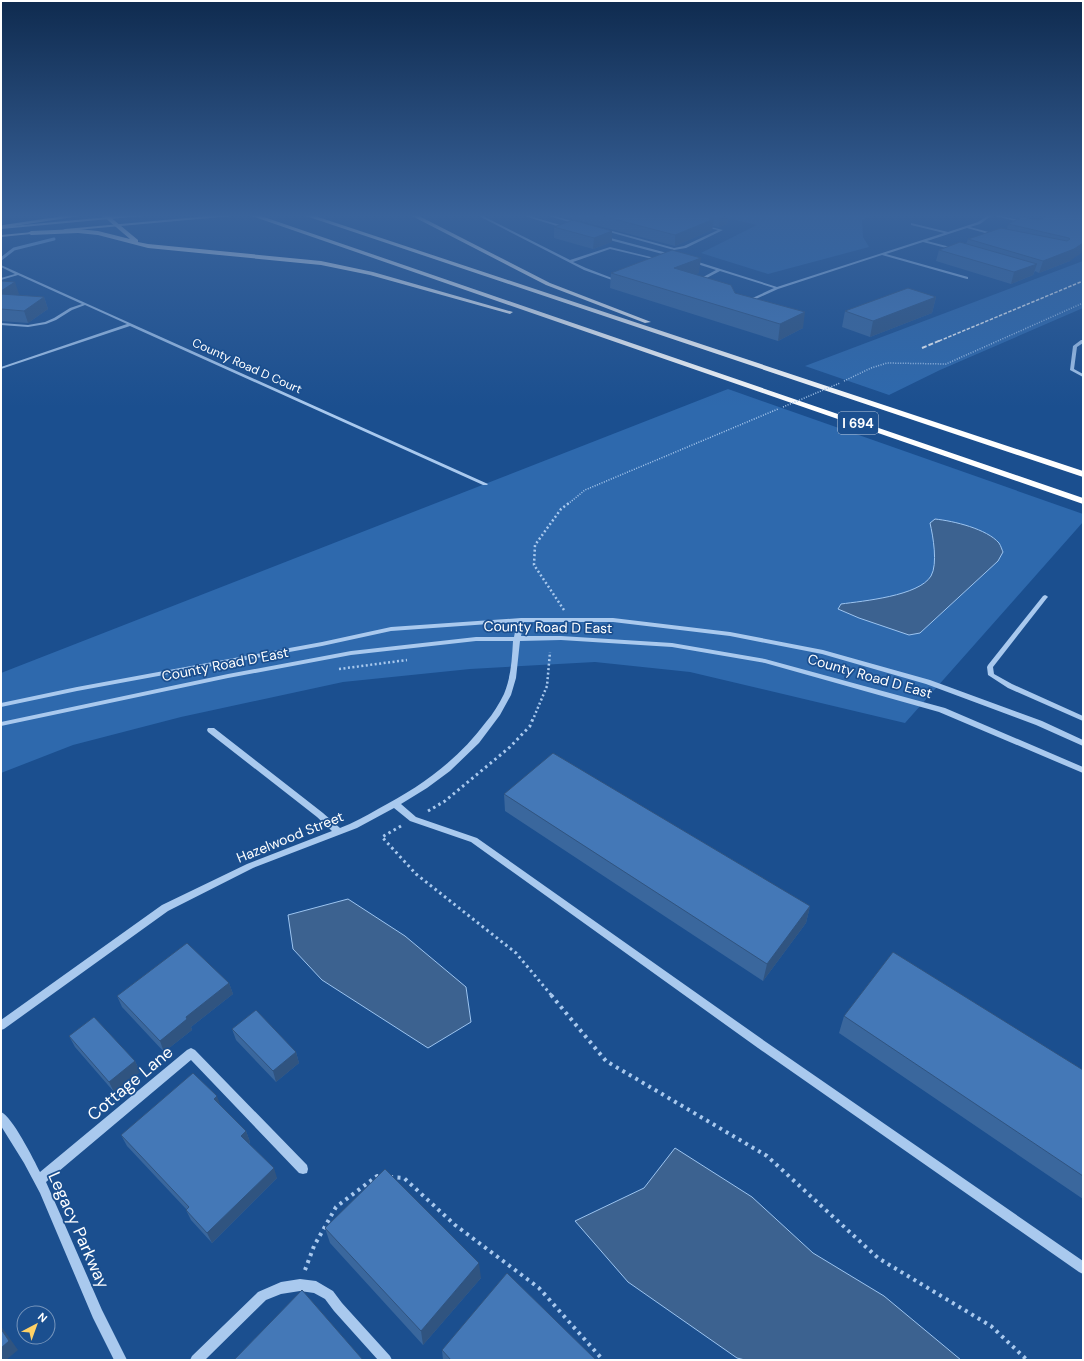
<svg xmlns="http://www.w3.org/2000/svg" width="1084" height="1361" viewBox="0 0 1084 1361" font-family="'DM Sans',sans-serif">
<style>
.green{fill:#2e69ad}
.water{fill:#3c6290;stroke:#9cc4f0}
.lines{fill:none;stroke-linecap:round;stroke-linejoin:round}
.stream{stroke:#9cc4f0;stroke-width:3}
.path-far3{stroke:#a9c9ee;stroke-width:1.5;stroke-dasharray:1 1.5;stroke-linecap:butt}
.path-far2{stroke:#a9c9ee;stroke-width:2.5;stroke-dasharray:2 2.5;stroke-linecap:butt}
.path-far1{stroke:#a9c9ee;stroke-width:3;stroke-dasharray:2.5 3.5;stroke-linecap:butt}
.path{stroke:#a9c9ee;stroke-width:4;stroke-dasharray:3 4.5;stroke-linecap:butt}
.minor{fill:#a9c9ee;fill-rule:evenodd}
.major{fill:#f0f6ff;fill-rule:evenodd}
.highway{fill:#fff;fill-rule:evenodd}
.rail-far1{stroke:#fff;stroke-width:1.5;stroke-dasharray:3.5 1.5;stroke-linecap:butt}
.rail{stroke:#fff;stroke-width:2;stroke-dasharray:5 2;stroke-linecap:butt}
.path-bridge{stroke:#a9c9ee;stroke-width:1.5;stroke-dasharray:1 1.5;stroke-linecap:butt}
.wall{fill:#3a679d}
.shaded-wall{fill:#305480}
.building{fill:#4478b7;stroke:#305480}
.labels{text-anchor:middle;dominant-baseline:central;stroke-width:3.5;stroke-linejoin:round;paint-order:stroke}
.far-street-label{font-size:12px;fill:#fff;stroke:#1b4f8f}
.shield{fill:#1b4f8f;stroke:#bbcadd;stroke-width:1}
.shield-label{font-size:13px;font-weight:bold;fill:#fff}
.street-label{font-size:14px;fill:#fff;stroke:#1b4f8f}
.near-street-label{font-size:17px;fill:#fff;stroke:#1b4f8f}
</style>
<rect width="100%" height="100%" fill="#1b4f8f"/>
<path class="green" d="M718,216h152l-8,4 1,17 6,10 -101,27 -67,-21 56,-28z
M1083,261v47l-143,62 -51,25 -84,-29z
M728,389l355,125v8l-178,201 -215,-51 -95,-10 -125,7 -127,13 -162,35 -108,28 -72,28v-100z"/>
<path class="water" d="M935,519c19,2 52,10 64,24 2,3 3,7 4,9l-5,9 -78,72 -11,2 -50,-17 -21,-9 3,-5c22,-3 78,-8 90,-28 7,-12 2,-40 -1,-53z
M348,899l57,37 61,51 5,35 -43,26 -106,-68 -29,-31 -5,-34z
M675,1148l77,49 61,56 71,43 77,64h-216l-8,-2 -109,-76 -53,-61 69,-33z"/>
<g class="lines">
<path class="stream" d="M1,259l13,-10 40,-10"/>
<path class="path-far3" d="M844,381l27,-13 16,-5 59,1 137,-61
M568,504l17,-14 193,-81"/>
<path class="path-far2" d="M564,610l-30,-45 1,-20 26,-36 8,-6
M339,669l68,-9
M534,717l13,-31 3,-34"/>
<path class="path-far1" d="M428,811l17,-10 65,-54 20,-21 4,-10
M401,826l-19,11 34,37 100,79 36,43"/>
<path class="path" d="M551,995l55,66 161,95 111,102 113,68 36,34
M390,1177l14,1 51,47 84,63 64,72
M305,1270l9,-24 22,-39 41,-31h4"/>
<path class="minor" d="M479,216h4l87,44 40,-13 53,13 -2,1 -51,-12 -37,13 13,6 26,10 7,-2 2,1 -9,3 -28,-10z
M524,216h6l40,12 -3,1z
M549,216h6l26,8 -2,1z
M987,216h4l-11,8 -10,3 26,7v2l-29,-8 -40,13 27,7v2l-31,-8 -37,12 82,23v2h-1l-85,-24 -104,34 -31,14h-1v-2l28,-13 -54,-17 -23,12 -3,-1 22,-12 -25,-8 1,-2 85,27 167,-54 -33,-8v-2l37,9 30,-10z
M995,216h7l24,6 -2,1z
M703,225l20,5 -37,18 -12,2 -72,-20 3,-1 69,19 10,-2 34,-16 -15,-3z
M603,236l68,18 1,1 -2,1 -68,-18z
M1,265l487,219 -1,1h-4l-353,-159 -129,43v-2l126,-43 -42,-19 -13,5 -16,10 -10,4 -18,3 -27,-2v-2l27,2 17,-3 9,-4 16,-10 12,-4 -64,-29 -17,5v-2l14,-4 -14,-7z
M1081,340h2v3l-6,4 -3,22 9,5v3l-13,-7 3,-24z
M1045,595l2,1 1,1 -1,1 -54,69 1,7 18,10 71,32v5l-75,-33 -20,-13 -1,-8 1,-2 55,-69z
M521,618h92l117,14 93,18 107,30 112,41 41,19v6l-47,-21 -110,-41 -104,-30 -92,-18 -117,-14h-89l-3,14h40l111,7 93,16 180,49 138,59v6l-144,-61 -174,-49 -93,-16 -111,-7 -41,1 -4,37 -5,17 -11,20 -21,28 -29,28 -23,17 -26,16 15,13 61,21 289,204 317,219v13l-4,-2 -321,-224 -287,-206 -61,-21 -16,-13 -37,20 -104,40 -85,43 -164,118 -3,1v-10l161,-115 85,-41 85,-33 -15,-14 -109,-85 -1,-2 1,-2h6l109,85 17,15c13,-5 26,-12 38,-19 42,-22 79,-48 108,-87 7,-8 13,-18 18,-28 7,-17 8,-35 9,-53h-37l-125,14 -123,23 -227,48v-4l227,-48 123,-23 125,-14h38l3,-15 -126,9 -69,15 -245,45 -76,16v-4l76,-16 245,-45 69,-15z
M191,1048l4,2 112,115 1,4 -1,4 -4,1 -4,-1 -108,-113 -145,122 15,34 41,94 25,50h-13l-21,-42 -53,-125 -16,-30 -23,-37v-14c11,4 33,48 39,60l147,-122z
M300,1279l16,2 17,10 9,12 48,53 2,4h-14l-44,-49 -9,-12 -11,-6 -14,-2 -19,3 -15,6 -61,60h-15l2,-4 66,-64 23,-10z"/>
<path class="major" d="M119,216h23l-141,13v-2z
M209,216h23l-167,15 -2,-1 2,-1z
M43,231l-2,2 -40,4v-2z"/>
<path class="highway" d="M64,216h16l-79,12v-2l2,-1z
M103,216h6l29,24v2l10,2 173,17 52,11 140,40 -3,2 -140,-39 -49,-10 -173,-17 -50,-13 -20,-2 -47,2 -3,-2 3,-2 47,-2 20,2 32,8z
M252,216h9l822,282v6z
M306,216h9l768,255v6z
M412,216h7l131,67 101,39 -6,1 -99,-38z"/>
<path class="rail-far1" d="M939,341l144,-60"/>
<path class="rail" d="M922,348l19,-8"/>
<path class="path-bridge" d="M783,407l57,-24"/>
</g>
<path class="wall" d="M561,216h167l-1,8 -8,3 -6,-1 -1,4 -37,16z
M1083,216l-13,45 -31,12 -4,-2 -2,4 -22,9 -75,-23 3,-11 27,-6 2,-5 39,-10 1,-5 32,-4z
M554,227l58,15 -19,7 -39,-11z
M611,273h88l-4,1 40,19 68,35 -25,13 -168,-53z
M1,281l18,13 -3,1 28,2 4,12 -20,14 -27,-2z
M936,297l-4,16 -62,24 -28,-10 3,-16z
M504,794l306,112 -4,17 -43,58 -258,-170z
M229,983l4,11 -42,33 1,3 -28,22 -42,-45 -5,-11z
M844,1016l239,54v129l-244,-166z
M232,1029l64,23 3,11 -23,19 -40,-42z
M69,1036l66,25 5,11 -26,20 -39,-45z
M221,1106l25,25 4,11 -1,2 28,34 -65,65 -21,-23 -5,-10h1l-60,-64 -6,-11z
M325,1228l156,50 -58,67 -93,-102z
M442,1350l154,10h-153z"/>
<path class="shaded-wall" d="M721,216h7l-1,8 -8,3 1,-10z
M714,219l-2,11 -37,16v-11z
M612,231v11l-19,7 1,-11z
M1083,243v9l-13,9 -31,12 4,-12z
M701,258l-2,15 -26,11 1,-16z
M1037,264l-4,11 -22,9 3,-12z
M15,282l4,12 -18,12v-15z
M44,297l4,12 -20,14 -4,-12z
M936,297l-4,16 -62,24 3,-16z
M805,312l-2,16 -25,13 2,-17z
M810,906l-4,17 -43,58 4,-17z
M229,983l4,11 -42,33 1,3 -28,22 -4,-11 26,-24z
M296,1052l3,11 -23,19 -3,-11z
M135,1061l5,11 -26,20 -5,-10z
M217,1096l4,11 -7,-8z
M246,1131l4,11 -5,5 -4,-11z
M274,1168l3,10 -65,65 -5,-10z
M479,1263l2,15 -58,67 -2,-14z
M1,1326l17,24 -12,10h-5z"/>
<path class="building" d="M602,216h100l12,3 -39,16z
M1046,216h37v27l-9,6 -31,12 -75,-22 33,-11 66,13 3,-2 -1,-1 -61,-14 14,-7 18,3z
M573,220l39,11 -18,7 -40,-11z
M960,242l77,22 -23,8 -75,-22z
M672,250l29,8 -27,10 57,17 4,8 70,19 -25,12 -169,-51z
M1,281l14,1 -14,9z
M908,288l28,9 -63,24 -28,-10z
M1,294l43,3 -20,14 -23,-2z
M553,753l257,153 -43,58 -263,-170z
M187,943l42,40 -43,34 1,2 -27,22 -43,-45z
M893,952l190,118v106l-239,-160z
M256,1010l40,42 -23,19 -41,-42z
M94,1017l41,44 -26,21 -40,-46z
M193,1073l24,23 -3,3 32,32 -5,5 33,32 -67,65 -21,-23 3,-3 -68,-72z
M385,1169l94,94 -58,68 -96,-103z
M507,1273l89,87h-145l-9,-10z
M302,1290l61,70h-129z
M1,1329l8,12 -8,7z"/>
<linearGradient id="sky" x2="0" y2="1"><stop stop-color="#0f2b4f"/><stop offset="0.53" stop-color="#39639b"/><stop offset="1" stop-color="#39639b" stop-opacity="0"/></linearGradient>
<rect width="1084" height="407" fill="url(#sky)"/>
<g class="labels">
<g class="far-street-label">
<text transform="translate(247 366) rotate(24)">County Road D Court</text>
</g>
<rect class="shield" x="838" y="412" width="40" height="22" rx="3"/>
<g class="shield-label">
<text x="858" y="423">I 694</text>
</g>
<g class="street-label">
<text transform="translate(548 627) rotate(1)">County Road D East</text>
<text transform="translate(225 664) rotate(-11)">County Road D East</text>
<text transform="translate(870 676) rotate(16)">County Road D East</text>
<text transform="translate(290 837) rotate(-22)">Hazelwood Street</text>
</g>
<g class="near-street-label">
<text transform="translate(130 1083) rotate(-40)">Cottage Lane</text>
<text transform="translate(79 1230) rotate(66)">Legacy Parkway</text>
</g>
</g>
<rect width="1084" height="1361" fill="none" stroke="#ffffff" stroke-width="4"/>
<g transform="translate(36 1325) rotate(41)"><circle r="19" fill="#1b4f8f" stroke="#7695bc"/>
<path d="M0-3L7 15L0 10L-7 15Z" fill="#ffd166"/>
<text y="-6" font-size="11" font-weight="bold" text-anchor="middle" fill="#ffffff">N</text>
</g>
</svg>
